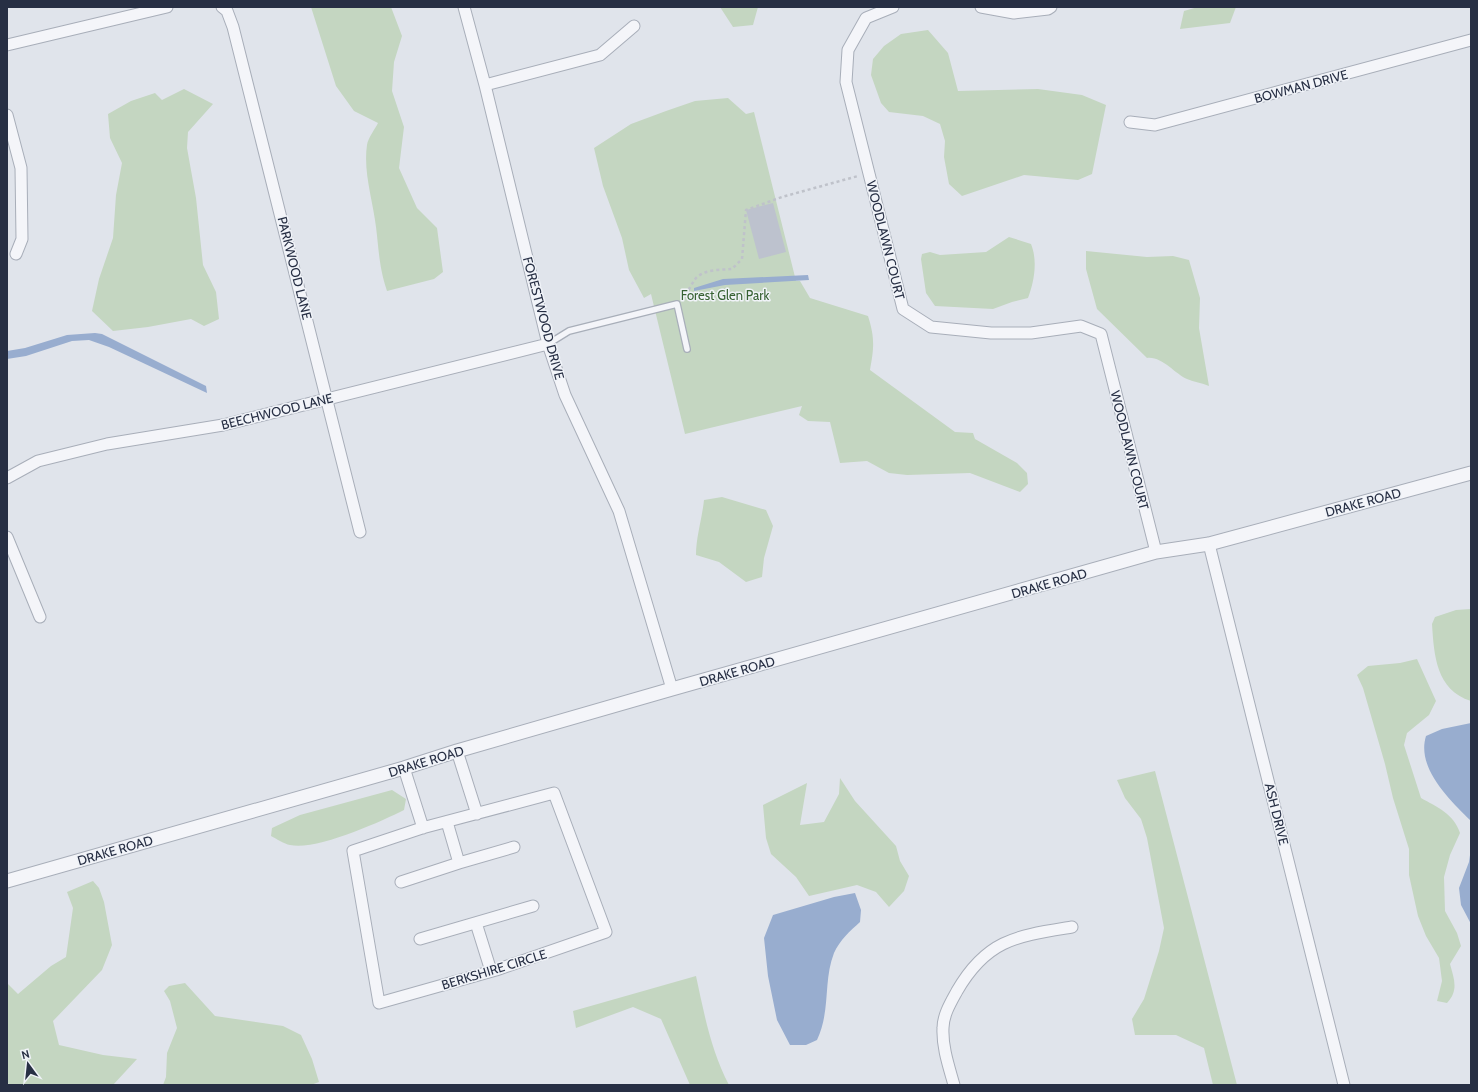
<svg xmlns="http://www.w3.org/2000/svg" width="1478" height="1092" viewBox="0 0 1478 1092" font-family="Cabin,sans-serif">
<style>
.green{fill:#c4d6c1}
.water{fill:#98adcf}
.building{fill:#bdc2ce}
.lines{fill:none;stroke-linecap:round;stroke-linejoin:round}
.service-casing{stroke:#a8aeb9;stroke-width:8}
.minor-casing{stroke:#a8aeb9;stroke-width:13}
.tertiary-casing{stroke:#a8aeb9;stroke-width:15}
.path{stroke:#bfc2ca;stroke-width:2.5;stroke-dasharray:3 3;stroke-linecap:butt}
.service{stroke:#f4f5f9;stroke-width:5.5}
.minor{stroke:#f4f5f9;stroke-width:11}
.tertiary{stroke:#f4f5f9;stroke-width:13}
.labels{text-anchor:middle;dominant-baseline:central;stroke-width:3;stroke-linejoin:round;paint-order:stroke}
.street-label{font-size:13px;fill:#272f44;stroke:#f0f3f8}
.park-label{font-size:13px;fill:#376233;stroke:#f0f3f8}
</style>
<rect width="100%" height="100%" fill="#e0e4eb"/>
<path class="green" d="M311,7h80l11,29 -8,26 -2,29 12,36 -5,41 18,40 20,20 6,44 -9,7 -47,12c-8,-24 -8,-40 -11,-64 -3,-26 -13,-55 -9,-82 1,-7 8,-16 11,-22l-24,-12 -18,-25z
M720,7h38l-5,18 -20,2z
M1198,7h38l-6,16 -50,6 4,-18z
M928,30l20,23 10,38 80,-2 44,6 24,10 -14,69 -14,6 -54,-5 -62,21 -13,-12 -5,-27 1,-16 -5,-17 -17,-8 -34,-4 -8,-9 -10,-28 2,-16 11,-13 17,-12z
M184,89l29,15 -25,28 -1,16 9,50 7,67 13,27 3,27 -15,7 -13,-7 -43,8 -35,4 -21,-20 7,-32 14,-41 3,-43 6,-32 -12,-25 -2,-24 23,-13 24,-8 7,7z
M728,98l18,16 8,-2 42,169h4l10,17 58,18c7,22 6,32 2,54l85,62 18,1 2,6 42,24 10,10 1,11 -8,8 -50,-19 -63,2 -18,-2 -22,-12 -27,2 -10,-41 -22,-1 -9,-6 3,-9 -117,28 -34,-140 -7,4 -15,-28 -7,-32 -19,-52 -9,-38 37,-24 35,-13 29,-10z
M1009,237l22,7c7,17 3,38 -3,54l-16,4 -19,7 -58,-3 -9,-13 -5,-34 1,-5 8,-2 10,3 46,-3z
M1086,251l61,6 26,-1 16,4 11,38 -1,30 10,58c-7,-3 -15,-4 -22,-7 -12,-5 -25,-23 -40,-21l-50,-49 -11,-40z
M722,497l44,13 7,16 -9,32 -2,19 -16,5 -27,-20 -23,-7c0,-18 6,-36 8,-55z
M1471,609v92c-35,-11 -37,-46 -39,-77l3,-7 21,-7z
M1417,659l19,42 -7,14 -22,18 -3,12 17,53c16,9 33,16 39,35l-10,22 -6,22 1,34 12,22 4,13 -11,18c4,15 9,26 -3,39l-10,-2 5,-20 -3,-23 -13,-22 -8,-20 -9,-41v-26l-16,-51 -8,-34 -22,-76 -6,-13 11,-9 32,-3z
M1155,771l82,314h-24l-9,-37 -28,-13h-41l-3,-16 12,-20 15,-48 5,-23 -17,-90 -6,-19 -16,-21 -8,-18z
M840,778l15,23 41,45 4,15 9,15 -5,15 -15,16 -13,-15 -19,-7 -48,11 -13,-19 -25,-23 -5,-16 -3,-33 44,-22 -7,42 24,-3 15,-28z
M392,790l14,9 -2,11c-24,12 -88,41 -114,35 -6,-1 -13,-6 -19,-9l1,-8 28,-13z
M93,881l6,7 5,14 8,43 -10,25 -49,51 6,24 44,10 34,4 -24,26h-104l-2,-4v-98l11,11 33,-28 15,-9 7,-49 -6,-16z
M696,976c8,37 15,75 33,109h-39l-29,-66 -28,-12 -57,21 -3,-17z
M185,983l30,33 68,10 18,9 11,24 7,23 -8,3h-148l3,-8 1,-24 10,-25 -7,-27 -6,-10 5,-5z"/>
<path class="water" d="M808,275l1,5 -84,5 -31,6v-3l29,-9z
M95,333l7,1 104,52 1,7 -98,-46 -20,-7 -17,1 -46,15 -19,3v-8l18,-3 42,-13z
M1471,723v112l-1,-15c-20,-20 -54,-52 -44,-84l16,-7z
M1471,848v76l-10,-19 -2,-17 10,-26z
M855,893l6,17 -1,12c-10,9 -20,18 -26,31 -11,28 -3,57 -17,87l-11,5h-16l-13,-25 -9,-44 -4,-38 9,-23 61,-18z"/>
<path class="building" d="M773,203l13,49 -27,7 -13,-49z"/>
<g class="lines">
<defs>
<path id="service" d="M548,344l21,-13 108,-27 10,45"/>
<path id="minor" d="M222,7l5,4 6,16 127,505
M464,7l21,78 63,259 17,51 54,116 53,178
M893,7l-27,11 -18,32 -2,32 57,227 28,18 60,6h40l50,-7 20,8 55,218
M981,7l33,6 34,-4 3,-2
M7,45l160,-38
M485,85l115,-30 34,-29
M7,115l14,53 1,71 -6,15
M1130,122l25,3 316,-85
M7,478l31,-17 69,-17 116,-19 325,-81
M7,537l33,80
M1209,544l135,541
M457,751l20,63
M404,768l19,60
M554,793l52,139 -110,38 -117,33 -26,-152 69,-23z
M447,822l12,41 55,-16
M401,882l58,-19
M476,923l15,48
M420,939l113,-33
M954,1085c-5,-18 -12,-38 -11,-57 0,-13 8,-26 14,-37 30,-52 60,-55 115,-64"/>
<path id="tertiary" d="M7,881l397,-113 53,-17 215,-62 484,-137 53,-8 262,-71"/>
</defs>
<use href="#service" class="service-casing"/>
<use href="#minor" class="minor-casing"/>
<use href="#tertiary" class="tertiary-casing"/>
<path class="path" d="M681,299c8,-7 10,-15 15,-21 9,-9 24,-8 36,-9l10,-10 4,-49 36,-13 76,-21"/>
<use href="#service" class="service"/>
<use href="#minor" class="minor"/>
<use href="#tertiary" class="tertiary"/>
</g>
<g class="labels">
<g class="street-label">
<text transform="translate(1301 86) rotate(-15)">BOWMAN DRIVE</text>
<text transform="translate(886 240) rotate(76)">WOODLAWN COURT</text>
<text transform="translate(295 268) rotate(76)">PARKWOOD LANE</text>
<text transform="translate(544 318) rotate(75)">FORESTWOOD DRIVE</text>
<text transform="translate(277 411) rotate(-14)">BEECHWOOD LANE</text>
<text transform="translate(1130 450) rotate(76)">WOODLAWN COURT</text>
<text transform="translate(1363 502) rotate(-15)">DRAKE ROAD</text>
<text transform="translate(1049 583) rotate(-16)">DRAKE ROAD</text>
<text transform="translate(737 671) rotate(-16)">DRAKE ROAD</text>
<text transform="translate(426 761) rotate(-17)">DRAKE ROAD</text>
<text transform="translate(1277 814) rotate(76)">ASH DRIVE</text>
<text transform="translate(115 850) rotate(-16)">DRAKE ROAD</text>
<text transform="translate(494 969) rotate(-17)">BERKSHIRE CIRCLE</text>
</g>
<g class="park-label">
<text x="725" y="295">Forest Glen Park</text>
</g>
</g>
<rect width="1478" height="1092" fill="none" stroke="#272f44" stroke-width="16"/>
<g transform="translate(28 1064) rotate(345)" stroke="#f0f3f8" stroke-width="3" paint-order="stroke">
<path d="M0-3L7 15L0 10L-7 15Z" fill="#272f44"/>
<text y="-6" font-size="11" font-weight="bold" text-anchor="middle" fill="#272f44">N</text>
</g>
</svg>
